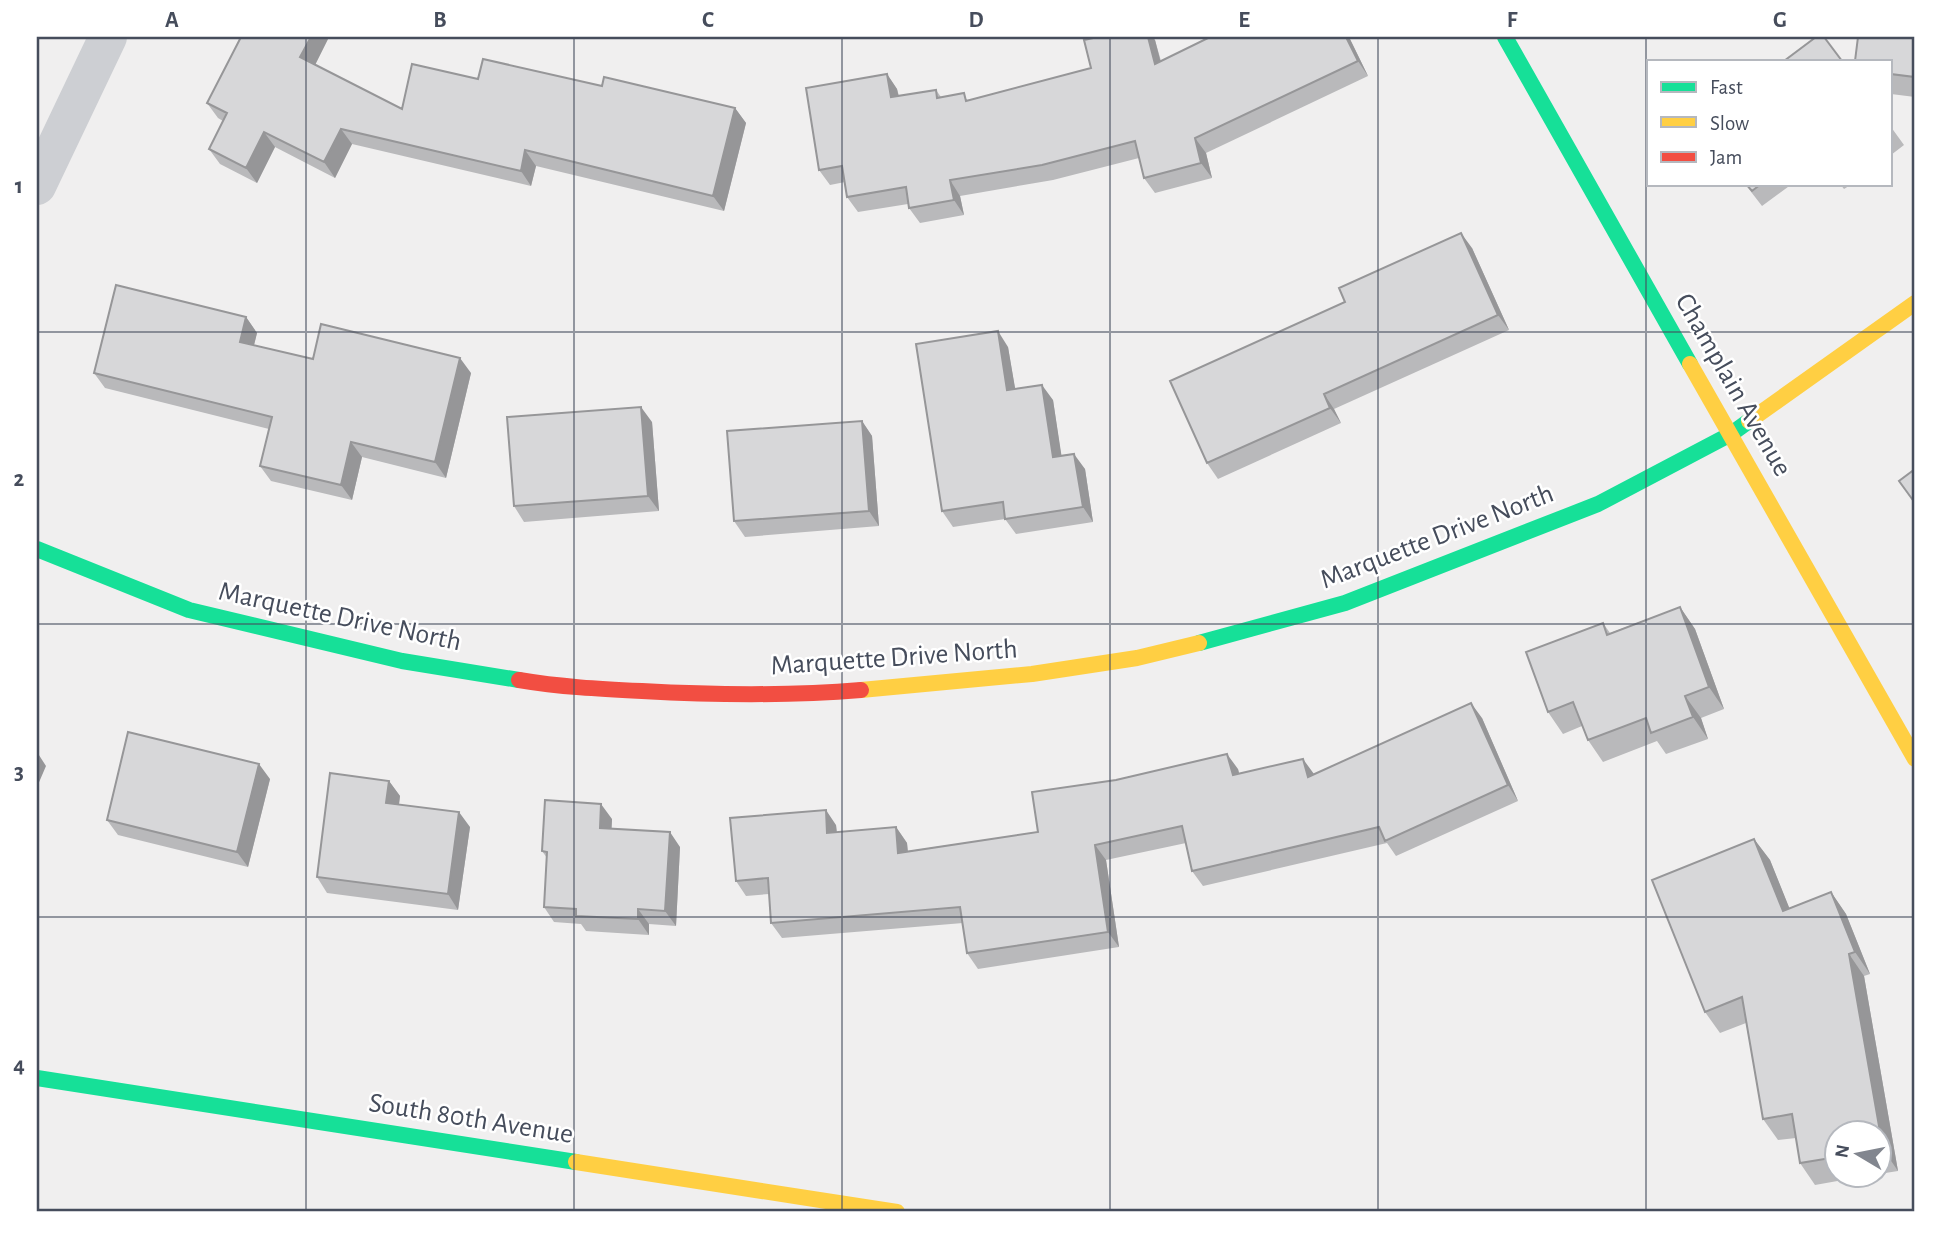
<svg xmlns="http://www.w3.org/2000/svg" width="1952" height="1249" viewBox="0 0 1952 1249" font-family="'Alegreya Sans',sans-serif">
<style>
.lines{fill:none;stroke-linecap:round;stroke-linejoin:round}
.street{stroke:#cdcfd3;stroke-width:38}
.fast{stroke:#16e098;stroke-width:16}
.slow{stroke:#ffcf43;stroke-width:16}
.jam{stroke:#f24e42;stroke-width:16}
.wall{fill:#b9b9bb}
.shaded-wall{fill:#969698}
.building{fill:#d7d7d9;stroke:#969698;stroke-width:2}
.grid{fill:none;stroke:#464d5c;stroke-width:2;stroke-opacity:0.55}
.labels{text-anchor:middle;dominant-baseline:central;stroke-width:5;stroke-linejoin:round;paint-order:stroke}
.street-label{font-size:28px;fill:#464d5c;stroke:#fff}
.neatline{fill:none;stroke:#464d5c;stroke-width:2.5}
.grid-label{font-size:23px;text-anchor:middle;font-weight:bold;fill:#464d5c}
</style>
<rect width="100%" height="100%" fill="#f0efef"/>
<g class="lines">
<path class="street" d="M37,186l71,-149"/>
<path class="fast" d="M1505,37l185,327
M37,549l152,61 213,51 117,19
M1199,643l146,-40 253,-99 133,-70 18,-13
M37,1078l539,84"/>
<path class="slow" d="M1690,364l225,395
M1749,421l166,-118
M861,690l171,-16 105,-16 62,-15
M576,1162l321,50"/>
<path class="jam" d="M519,680c41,7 81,9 123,11 73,4 146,5 219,-1"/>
</g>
<path class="wall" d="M1210,37h139l19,39 -162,77 6,25 -57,15 -11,-15 -5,-20 -86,22 -93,16 4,19 -44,8 -11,-15 -1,-4 -50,8 -11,-15 -2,-15 -15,3 -11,-15 68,-96 10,15 2,7 37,-6 5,7 28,3 122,-32 64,-28 6,21z
M1915,37v60l-24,-3v-33z
M328,39l-13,26 87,44 76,-30 124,7 133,22 11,15 -22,88 -188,-45 -5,20 -179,-42 -17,34 -60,-31 -18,36 -37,-19 -11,-15 14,-28 -5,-3 -11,-15z
M1891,127l13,18 -13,10z
M1745,184h47l-30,22z
M1840,184h12l-8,5z
M1472,248l37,82 -175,79 7,14 -123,56 -11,-16z
M246,317l11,16 -3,12 59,14 158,14 -25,105 -84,-21 -10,43 -81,-19 -11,-15 9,-37 -164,-41 -11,-15z
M1008,347l7,42 38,11 8,55 24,14 8,53 -77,12 -11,-15 -52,8 -11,-16z
M862,421l10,15 7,90 -134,11 -11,-16z
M652,422l7,89 -135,11 -10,-16z
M1680,607l15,22 29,80 -23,9 7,21 -42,15 -9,-13 -54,21 -15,-22 -6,-14 -19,8 -15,-22 55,-89 7,10z
M1482,718l36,83 -122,55 -9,-13 -184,43 -11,-15 -6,-28 -80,17 13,87 -141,22 -11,-16 -4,-30 -181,15 -11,-15 -2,-29 -23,2 -10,-15 100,-56 1,7 59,-5 11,16 1,8 130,-19 200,-63 1,4 75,1z
M270,779l-22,88 -130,-32 -11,-15z
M389,781l11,15 -1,9 71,22 -12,83 -131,-17 -10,-16z
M612,819l-1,10 69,18 -4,79 -27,-2v11l-63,-4 -5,-7 -27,-2 -10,-15 3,-49 -5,-7z
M1754,839l16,21 19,48 42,-16 15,22 24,60 -6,2 34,195 -19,3v-41h-42v42h34l-56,10 -15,-22 -4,-25 -18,2 -15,-21 -17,-96 -26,10 -15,-21z"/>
<path class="shaded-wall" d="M311,37h16l1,2 -17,34 -11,-16z
M1148,37h5l2,3 10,39 -10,-15z
M1346,37h3l19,39 -10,-15z
M887,74l10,15 5,23 -11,-15z
M735,108l11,15 -22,88 -11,-15z
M341,129l11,15 -17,34 -11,-16z
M264,132l11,15 -18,36 -11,-15z
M1195,138l11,15 6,25 -11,-15z
M525,150l11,16 -5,20 -10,-15z
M950,180l10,16 4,19 -10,-15z
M1461,233l11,15 37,82 -11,-15z
M246,317l11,16 -6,24 -11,-15z
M998,331l10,16 10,58 -11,-15z
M460,358l11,15 -25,105 -11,-16z
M1042,385l11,15 11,72 -11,-15z
M1324,394l10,15 7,14 -11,-15z
M641,407l11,15 7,89 -11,-15z
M862,421l10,15 7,90 -10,-15z
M351,442l11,15 -10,43 -11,-15z
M1074,454l11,15 8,53 -10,-15z
M1680,607l15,22 29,80 -15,-22z
M1685,696l16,22 7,21 -15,-22z
M1471,703l11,15 36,83 -10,-16z
M37,752l9,14 -9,21z
M1227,754l11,15 5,21 -10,-15z
M1303,759l11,15 -6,3z
M259,764l11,15 -22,88 -11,-15z
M389,781l11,15 -3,22 -11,-15z
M601,804l11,15 -1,24 -11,-15z
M826,810l10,15 2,23 -11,-15z
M459,812l11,15 -12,83 -10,-16z
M896,827l11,16 2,25 -11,-15z
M670,832l10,15 -4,79 -11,-15z
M1754,839l16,21 29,72 -16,-21z
M1095,845l11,15 13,87 -11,-15z
M1831,892l15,22 24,60 -15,-22z
M638,909l11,15v11l-11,-16z
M1849,954l15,22 34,195 -15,-22z"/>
<path class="building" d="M241,37h70l-11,20 102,52 10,-45 66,15 5,-20 119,27 2,-9 131,31 -22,88 -188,-46 -4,21 -180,-42 -17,33 -60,-30 -18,36 -37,-19 18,-36 -20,-10z
M1098,37h50l7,27 55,-27h136l12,24 -163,77 6,25 -57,15 -9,-37 -93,24 -92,15 4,20 -45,8 -3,-21 -59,10 -5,-31 -23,4 -13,-82 81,-14 4,23 45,-7 1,8 27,-5 2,8 125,-33 -7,-28z
M1816,37h8l18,24h-58z
M1858,37h57v40l-24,-3v-13h-36z
M1746,184h15l-9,7z
M1461,233l37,82 -174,79 6,14 -123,55 -37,-82 175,-79 -6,-14z
M116,285l130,32 -6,25 73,17 8,-35 139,34 -25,104 -84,-20 -10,43 -81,-19 12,-49 -178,-44z
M998,331l9,59 35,-5 11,72 21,-3 9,53 -78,12 -2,-17 -61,9 -26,-167z
M641,407l7,89 -134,10 -7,-89z
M862,421l7,90 -135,10 -7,-90z
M1915,469v34l-16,-22z
M1680,607l29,80 -24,9 8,21 -42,16 -5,-15 -58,22 -15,-38 -25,10 -22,-60 77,-29 4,12z
M1471,703l37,82 -123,56 -6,-14 -187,44 -10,-45 -87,19 13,87 -141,21 -7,-46 -189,16 -3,-45 -32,3 -6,-63 96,-8 1,23 69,-6 2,26 140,-21 -6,-40 84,-12 111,-26 6,21 70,-16 5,18z
M128,732l131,32 -22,88 -130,-32z
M330,773l59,8 -3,22 73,9 -11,82 -131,-17z
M545,800l56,4 -1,24 70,4 -5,79 -27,-2v10l-62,-3v-7l-32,-2 3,-55 -5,-1z
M1754,839l29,72 48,-19 24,60 -6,2 34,195 -4,1v-17h-42v24l-37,6 -8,-49 -29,5 -21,-122 -37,15 -53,-132z"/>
<path class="grid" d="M306,37v1175M574,37v1175M842,37v1175M1110,37v1175M1378,37v1175M1646,37v1175M37,332h1878M37,624h1878M37,917h1878"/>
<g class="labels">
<g class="street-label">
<text transform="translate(1733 385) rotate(60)">Champlain Avenue</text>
<text transform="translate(1437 537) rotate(-21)">Marquette Drive North</text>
<text transform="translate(340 617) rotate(12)">Marquette Drive North</text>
<text transform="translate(894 658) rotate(-4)">Marquette Drive North</text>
<text transform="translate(471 1119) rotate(9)">South 80th Avenue</text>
</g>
</g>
<rect width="1952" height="1249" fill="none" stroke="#ffffff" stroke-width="77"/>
<rect x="1647" y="60" width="245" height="126" fill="#ffffff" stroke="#b5b8be" stroke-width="2"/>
<rect x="1661" y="82" width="35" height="10" fill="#16e098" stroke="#b5b8be" stroke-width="2"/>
<text x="1710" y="94" font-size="21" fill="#464d5c">Fast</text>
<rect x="1661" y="117" width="35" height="10" fill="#ffcf43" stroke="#b5b8be" stroke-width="2"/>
<text x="1710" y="130" font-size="21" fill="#464d5c">Slow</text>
<rect x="1661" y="152" width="35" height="10" fill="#f24e42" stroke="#b5b8be" stroke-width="2"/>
<text x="1710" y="164" font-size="21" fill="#464d5c">Jam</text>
<g transform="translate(1858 1154) rotate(280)"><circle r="33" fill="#ffffff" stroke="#b5b8be" stroke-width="2"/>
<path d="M0-5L12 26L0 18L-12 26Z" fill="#82868f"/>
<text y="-10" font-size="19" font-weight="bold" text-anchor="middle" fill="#464d5c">N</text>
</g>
<rect x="38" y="38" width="1875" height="1172" class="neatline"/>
<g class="grid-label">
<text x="172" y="27">A</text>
<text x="440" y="27">B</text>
<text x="708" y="27">C</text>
<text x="976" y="27">D</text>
<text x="1244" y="27">E</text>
<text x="1512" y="27">F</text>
<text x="1780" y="27">G</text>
<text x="19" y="193">1</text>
<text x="19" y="486">2</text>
<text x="19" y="779">3</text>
<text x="19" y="1072">4</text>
</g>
</svg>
